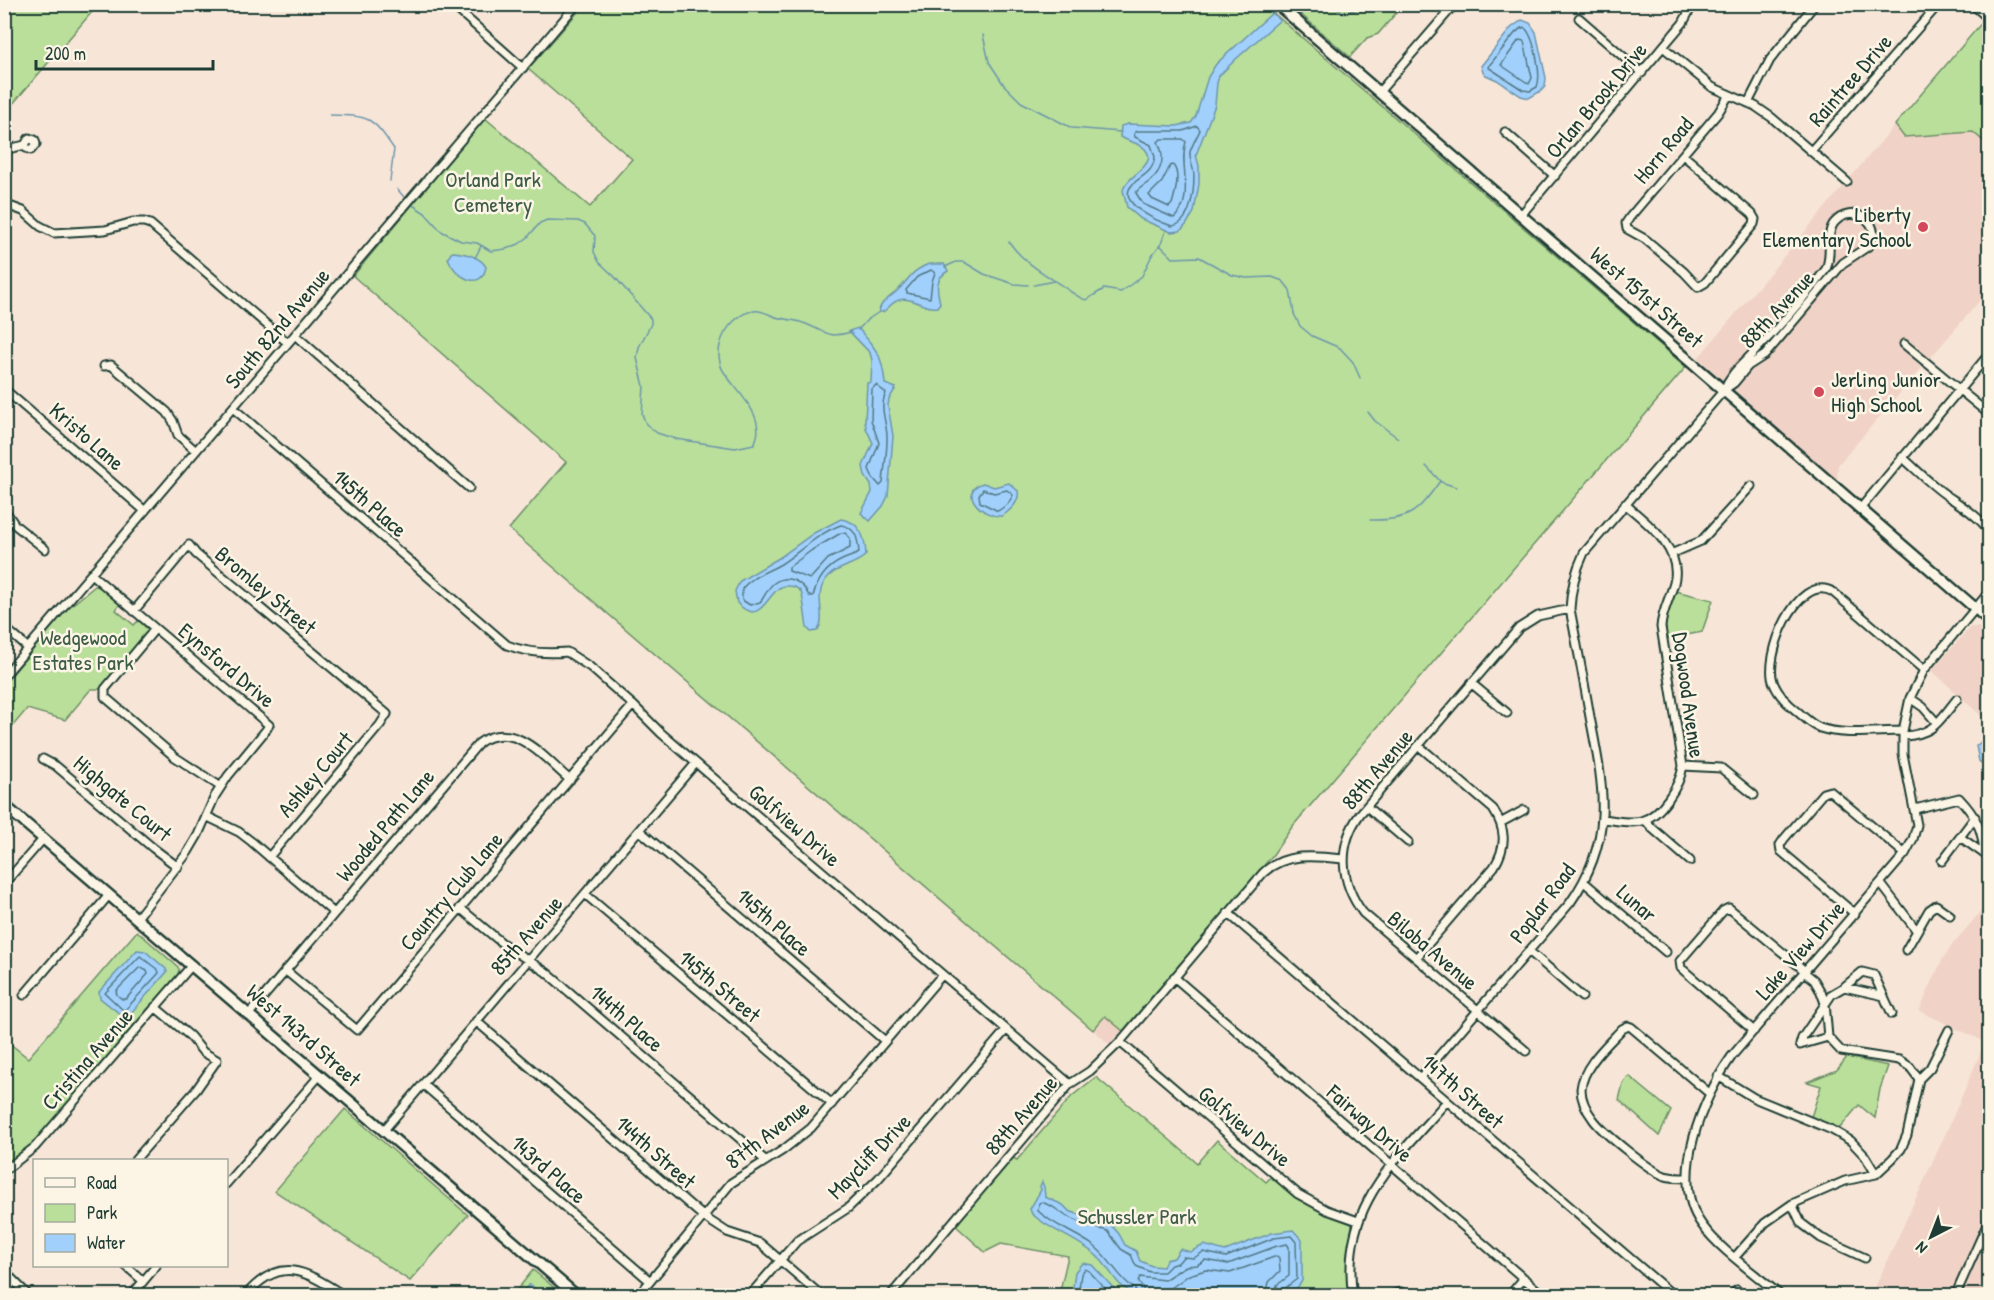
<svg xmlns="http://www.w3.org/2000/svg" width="1994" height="1300" viewBox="0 0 1994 1300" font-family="'Patrick Hand',sans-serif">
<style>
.built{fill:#f0d3c6}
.green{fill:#b9df9a;stroke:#6c8e67;stroke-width:1.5}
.water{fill:#a1d0fc;stroke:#6d95ac;stroke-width:1.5}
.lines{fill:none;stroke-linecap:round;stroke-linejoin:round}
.shore{stroke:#537884;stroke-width:1.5}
.stream{stroke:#6d95ac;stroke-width:1.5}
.street-casing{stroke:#1f3d34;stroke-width:11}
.secondary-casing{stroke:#1f3d34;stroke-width:14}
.street{stroke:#fcf5e5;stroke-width:7}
.secondary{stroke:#fcf5e5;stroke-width:9}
.poi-dot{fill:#d1495b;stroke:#fcf5e5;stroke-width:2}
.labels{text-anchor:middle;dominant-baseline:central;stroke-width:5;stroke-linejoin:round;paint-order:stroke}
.street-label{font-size:22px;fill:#1f3d34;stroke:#fcf5e5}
.park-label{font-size:22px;fill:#3e5d48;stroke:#fcf5e5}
.poi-label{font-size:22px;fill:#1f3d34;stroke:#fcf5e5;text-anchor:end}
</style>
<rect width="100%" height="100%" fill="#f7e6d7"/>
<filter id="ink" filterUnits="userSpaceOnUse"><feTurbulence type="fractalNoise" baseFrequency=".0167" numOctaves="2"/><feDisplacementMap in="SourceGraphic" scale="12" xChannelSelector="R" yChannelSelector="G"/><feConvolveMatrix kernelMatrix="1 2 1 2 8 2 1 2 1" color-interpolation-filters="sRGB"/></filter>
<g filter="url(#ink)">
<path class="built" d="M1895,125l9,12 69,-5 16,14v144l-151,175 -1,18 -139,-125z
M1971,627h7l11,9v87l-58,-53z
M1989,902v393l-118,1 78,-170 36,-84 -66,-31 23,-51 10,-15z
M1105,1016l18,15 -13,14 -17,-15z"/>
<path class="green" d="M5,4l93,1 -93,108 -1,-108z
M584,5h680l422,362 -394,460 -20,29 -149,175 -18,-15 -12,14 -584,-501 57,-67 -213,-186 132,-158 105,89 42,-48 -104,-90z
M1290,5h113l-25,29 -11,4 -17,19z
M1984,20l6,6 -1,120 -16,-14 -69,5 -9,-12z
M95,586l6,1 19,17 -4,6 18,15 5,-5 9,10 -1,3 -47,56h-9l-26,31 -38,-11 -22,26v-52l62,-74z
M1675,591l38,9 -11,32 -37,7 1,-26z
M137,931l41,36 1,3 -1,4 -136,162 -9,10 -28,22 -1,-129 24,19z
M1847,1057l41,9 -8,23 -5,29 -16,-13 -20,24 -28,-12 10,-31 -14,-4 30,-12z
M1629,1076l42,35 -12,25 -40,-36 4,-17z
M1096,1077l101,86 20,-23 49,42 5,-5 36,27 45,20 -5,49 3,22h-291l9,-39 -67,-12 -16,8 -30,-27 58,-67 4,2 55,-64z
M345,1109l123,106 -58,66 -135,-90z
M533,1270l30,25 -51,1z"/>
<path class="water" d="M1272,13l8,7 -44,39 -17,17 -2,7 -2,22 -19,50 3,11v18l-5,28 -8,13 -6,6 -9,1 -30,-13 -14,-12 -4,-17c5,-15 22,-17 26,-33 -3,-14 -18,-14 -29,-20l1,-11 7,-2 48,2 15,-3 5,-7 12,-39 8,-13z
M1522,20l8,3 6,9 10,46 -1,9 -4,4 -12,7 -8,-2 -24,-16 -11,-5 -3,-3 -2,-6 30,-38z
M453,252c12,1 27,4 33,15 -5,26 -32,9 -38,-9l3,-5z
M929,264h15l4,7c-14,8 -11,19 -8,32l-3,4c-12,3 -24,-11 -38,-7 -6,1 -10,8 -16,12h-4c1,-11 11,-14 18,-21 14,-13 12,-19 32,-27z
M858,328c19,23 24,25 27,56l11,4 -7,11 -1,7 5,30 -5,60 -5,10 -13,15 -9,-8 11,-21 -1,-7 -6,-9 -2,-10 10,-23 -7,-15 -1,-7 2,-38 4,-1 1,-22 -2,-7 -21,-22z
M983,483l11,4 15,-4 9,8c2,11 -7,19 -16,25 -20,2 -45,-25 -19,-33z
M841,519c20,3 24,19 25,36 -12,12 -34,11 -43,29 -8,15 4,35 -6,47l-6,1 -4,-4c-1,-6 -4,-33 -6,-36 -3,-4 -8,-6 -13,-6 -20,-3 -24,45 -51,17l-2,-12 5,-10 39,-23 35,-25z
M1989,735v35l-10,-9 -3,-15z
M137,950l8,1 21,18 1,3 -37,42 -6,3 -24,-19 -1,-6z
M1042,1182l2,5 1,10 18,8 6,6 43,15 7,8 6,11 11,6 4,10 12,5 11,1 3,-7 8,-2 6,-9 10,3 14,-7 21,6 47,-18 21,-3 9,10v41l-5,7 -13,7h-147c-24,-10 -23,-22 -39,-38 -19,-18 -46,-25 -66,-43l-2,-5 11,-19 -1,-4z
M1082,1263l10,2 28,30h-48l3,-23z
M529,1285h2l12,10h-25z"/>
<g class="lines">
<path class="shore" d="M1524,27c10,8 18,48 13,60l-7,4 -7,-1 -35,-23 28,-35z
M1519,40l5,1 8,37 -3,6 -28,-19z
M1197,126l3,4c-3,7 -8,15 -10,22 -1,8 4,16 4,24 0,15 -3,48 -22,50 -12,-4 -57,-22 -40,-41 10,-11 20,-10 23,-28l-4,-12 -16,-8 -1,-3 3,-3h46z
M1161,139h22l3,3c-8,22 10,57 -12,76l-31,-14 -7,-11c3,-6 9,-7 14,-12 13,-11 15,-25 8,-39z
M1173,165c8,10 2,28 -1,39l-3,3 -17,-8 -3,-4 13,-13 8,-16z
M931,270l4,3 -3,8 -2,17 -23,-5 -1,-3 11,-13z
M876,385l10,8c-8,16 2,30 1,47 0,14 -3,29 -4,43l-3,3 -7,-8 -4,-9 10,-26 -8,-23 1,-31z
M983,489l11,4 13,-3 6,5 -5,9 -10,7 -18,-9 -1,-7z
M841,525c15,2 17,14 18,28 -5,3 -11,4 -17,7 -17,8 -24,20 -29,36h-4c-6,-14 -22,-23 -35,-13 -7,5 -9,14 -14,19l-10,3 -8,-5v-11c8,-12 27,-18 39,-25 20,-13 37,-31 60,-39z
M841,533h4l5,5v10l-22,11 -18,20 -21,-8v-4l23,-17z
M140,956l18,14 1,3 -33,36 -3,1 -18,-17z
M140,967l7,4 1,3 -22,25h-4l-5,-4 -1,-4z
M1078,1296l3,-22 4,-5 4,2 23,25
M1137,1296l-2,-7c-18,-12 -24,-30 -41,-43 -18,-13 -40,-20 -56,-35l1,-8 3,-1 11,5 13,9 23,10 19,5 13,18 10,6 5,11 14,6h14l7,-7 7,-2 5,-6 11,1 9,-6 23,5 48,-19 17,-2 5,6 1,37 -13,10 -2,7
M1145,1296l-2,-8 -5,-7 2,-4 24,3 22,-14 11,-1 8,-5 23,4 49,-18 10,-2 2,3v29l-12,9 -2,11
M1154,1296l1,-6 16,-2 18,-13 17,-5 24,3 47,-17 2,2 1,13 -11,11 -3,14"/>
<path class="stream" d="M1330,4l14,9 13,-4 4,-5
M983,35l6,27 15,23 17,17 51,26 49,4
M330,115c39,1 42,1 64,34l-4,32
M397,189l7,8
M411,204l14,9 16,18 20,10 16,2 14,8 15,-2 13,-5 8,-6 13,-15 7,-3 31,1 7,3 10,12 -1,16 5,10 15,14 37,43v5l-12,23 -2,11 7,28 -2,28 4,10 11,9 19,6 59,9 19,-4c15,-26 -18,-53 -30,-72 -5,-7 -6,-19 -4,-27 4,-16 20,-36 39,-34 7,1 14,6 21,7 8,2 16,2 23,5 10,3 19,10 30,12 6,0 12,-1 18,-3
M1009,242c14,20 33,30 52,43 9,6 16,12 25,15l18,-11 17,3 21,-16 10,-21 9,-11 5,-14
M1160,245l13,13 26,-1 33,18 14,3 26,-1 11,4 7,9 4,24 6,12 12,10 28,12 13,14 7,16
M475,258l6,-12
M945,267l11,-5h8l20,12 30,10 14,1
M1034,285l20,-4
M858,330l9,-10 12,-8
M1368,412l7,9 23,17
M1426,466l15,16 15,5
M1370,520c40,1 48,-8 70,-39"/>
<defs>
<path id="street" d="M451,4l72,64
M1972,4l18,16
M1579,18l63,55
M1663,47l49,40 43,19 16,11 76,65
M1379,92l76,-88
M1748,103l22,-43 45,-56
M1505,132l50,44
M4,150l21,-5 4,-7 6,2 1,4 -5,6 -5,-2 -1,-3
M1811,151l128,-147
M1683,155l69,59 3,5 -1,5 -49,59 -7,4 -14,-15 -39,-33 -18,-10 -1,-6 4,-6 88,-104 11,-18
M4,204l19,7 17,15 14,7 51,-3 28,-8h11l6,2 138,119
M1521,215l162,-192 10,-19
M295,335l174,153
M1904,344l86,71
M104,366l7,-1 56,47 6,9 5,14 18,16
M4,389l141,122
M4,402l6,-7
M233,408l274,237c20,8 40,9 60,7l23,15 43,38 28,28 409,351
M1902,457c15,13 28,27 44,38 16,11 33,21 44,37
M4,509l11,16 30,24
M1860,509l130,-156
M1671,554l30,-13 50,-55
M91,574l178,151 -3,5 -38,46 -13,20 -17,39 -10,17 -51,66
M134,611l55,-66 7,9 191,160 -7,11 -111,132
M4,627l24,21
M155,629l-50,60v8l70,60 46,30
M4,676l573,-672
M1471,683l36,30
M1910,698l13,9 14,16
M1903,731c-26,0 -59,5 -83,-3 -8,-3 -15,-10 -22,-16 -10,-8 -19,-16 -24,-28 -12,-26 23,-113 59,-92l91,78
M1903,736c31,-1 36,-15 54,-37
M43,759l13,7 97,82 25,19
M1683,766l38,2 33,27
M1367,807l41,35
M1915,809l44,-11c17,18 24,32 25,56
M206,816l33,16 13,10 82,71
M1603,819c12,1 26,5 38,2 20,-5 39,-36 42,-55l-22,-139c1,-16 9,-29 13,-44 9,-34 -27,-60 -49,-79
M1645,820l7,8 38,33
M1502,822l22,-12
M639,830l246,211
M1960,837l30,21
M1942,861l33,-44
M1584,882l82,70
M4,884l40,-46
M1881,884l36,47
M585,894l247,210
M460,908l42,35 44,29 220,189
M1228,913l446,383
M1855,914l-74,-63 -1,-6 4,-6 39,-46 7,-2 75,63
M1906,950l23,-40 7,-5 14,10
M1529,951l53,46
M1416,958l78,-91c13,-21 12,-38 -1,-58l-74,-63
M285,970l72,60 276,-325
M1174,977l370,319
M1844,987l40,9
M24,995l85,-100
M249,1014l230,-271c35,-25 66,16 91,37
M476,1021l228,196 23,15 33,11 62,53
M1754,1031l-73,-63 -1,-7 43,-50 6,-3 76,63
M1120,1042l178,152 29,16 31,11
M1800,1045l2,-7 30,-44 12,-7 18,-15 12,3 18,39
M1800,1045l28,-8
M1526,1051l-163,-138c-23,-31 -26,-67 -3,-99l159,-186 19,-12 32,-7
M1718,1076l36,22 78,32 19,11 14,15 11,18
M1420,1078l150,-175c45,-64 34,-114 20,-186 -6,-36 -13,-72 -20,-108 1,-21 5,-37 14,-56l140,-163 10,-7 14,-17 17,-11 78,-92 27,-18c14,-24 -19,-42 -36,-22 -9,11 -1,31 -8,46 -21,28 -45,56 -70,81 -13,14 -25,22 -32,40
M1919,1079l11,-11 19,-38
M424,1085l226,196
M384,1130l312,-367
M135,1160l61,-70 21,-30 -14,-8 -13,-16 -35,-29
M4,1171l31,-24 157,-182
M1688,1178c-7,0 -16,0 -23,-2 -15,-5 -63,-44 -72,-57 -6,-8 -12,-19 -12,-30 2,-23 26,-44 41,-60l6,-3 3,1 78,66
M226,1184l94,-109
M1792,1204l9,19 20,15 44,20
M1735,1257l30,-34 27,-19 53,-23 31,-7 16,-15 9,-10 6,-14 12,-56 -9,-12 -11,-7 -58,-9 -13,-14 -3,-34 -4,-11 -7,-12 -10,-8
M126,1266l17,15
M4,1271l25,25
M131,1296l25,-30
M245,1296c36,-42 60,-25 100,0
M638,1296l93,-113 52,-33 28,-22 131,-153
M749,1296l48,-55 51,-33 30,-29 128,-149
M890,1296l180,-212 20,-13 30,-29 143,-169c22,-21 53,-17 80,-14
M993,1296l37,-2 14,2
M1353,1296c-14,-89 42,-135 94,-195
M1387,1296l14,-4
M1509,1296l15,-18
M1732,1296l5,-6
M1781,1296c-24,-21 -61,-46 -79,-71 -34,-46 1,-128 30,-169l173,-202 8,-15 4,-14 -14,-71v-23l7,-33 14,-28 66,-79
M1955,1296l35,-78"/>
<path id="secondary" d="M1277,4l713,617
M4,805l573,491"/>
</defs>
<use href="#street" class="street-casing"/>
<use href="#secondary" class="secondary-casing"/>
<use href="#street" class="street"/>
<use href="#secondary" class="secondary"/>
</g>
</g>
<g class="poi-dot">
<circle cx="1923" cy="227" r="6"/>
<circle cx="1819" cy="392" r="6"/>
</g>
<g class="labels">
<g class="street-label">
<text transform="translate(1850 80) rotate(-49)">Raintree Drive</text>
<text transform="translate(1596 100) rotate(-50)">Orlan Brook Drive</text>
<text transform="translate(1663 150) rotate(-50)">Horn Road</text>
<text transform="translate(1647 297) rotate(41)">West 151st Street</text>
<text transform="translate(1777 309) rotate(-47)">88th Avenue</text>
<text transform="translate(277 328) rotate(-50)">South 82nd Avenue</text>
<text transform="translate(87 436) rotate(41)">Kristo Lane</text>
<text transform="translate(370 503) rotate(41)">145th Place</text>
<text transform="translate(266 590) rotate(40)">Bromley Street</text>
<text transform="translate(227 665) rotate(40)">Eynsford Drive</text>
<text transform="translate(1689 695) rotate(82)">Dogwood Avenue</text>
<text transform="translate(1377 769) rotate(-50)">88th Avenue</text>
<text transform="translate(315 774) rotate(-50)">Ashley Court</text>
<text transform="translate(123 798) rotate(40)">Highgate Court</text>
<text transform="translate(385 825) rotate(-50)">Wooded Path Lane</text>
<text transform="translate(795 825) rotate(41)">Golfview Drive</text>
<text transform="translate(451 891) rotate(-50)">Country Club Lane</text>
<text transform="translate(1542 903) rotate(-53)">Poplar Road</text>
<text transform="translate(1637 903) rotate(41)">Lunar</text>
<text transform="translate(774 922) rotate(41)">145th Place</text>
<text transform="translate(526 935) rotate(-49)">85th Avenue</text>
<text transform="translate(1433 950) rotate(40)">Biloba Avenue</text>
<text transform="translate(1800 950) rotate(-49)">Lake View Drive</text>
<text transform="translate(720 986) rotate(40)">145th Street</text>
<text transform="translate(627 1018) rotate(41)">144th Place</text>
<text transform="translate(304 1035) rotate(41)">West 143rd Street</text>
<text transform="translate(87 1059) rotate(-49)">Cristina Avenue</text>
<text transform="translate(1463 1091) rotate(41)">147th Street</text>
<text transform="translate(1021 1115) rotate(-49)">88th Avenue</text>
<text transform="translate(1370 1123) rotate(41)">Fairway Drive</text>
<text transform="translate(1245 1126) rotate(40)">Golfview Drive</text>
<text transform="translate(767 1134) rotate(-37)">87th Avenue</text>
<text transform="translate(656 1152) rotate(41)">144th Street</text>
<text transform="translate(869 1156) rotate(-46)">Maycliff Drive</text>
<text transform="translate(549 1169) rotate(41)">143rd Place</text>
</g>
<g class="park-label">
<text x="493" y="179">Orland Park<tspan x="493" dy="25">Cemetery</tspan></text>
<text x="83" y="637">Wedgewood<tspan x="83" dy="25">Estates Park</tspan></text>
<text x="1137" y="1216">Schussler Park</text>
</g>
<g class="poi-label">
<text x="1911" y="214">Liberty<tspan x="1911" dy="25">Elementary School</tspan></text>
<text x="1831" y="379" text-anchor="start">Jerling Junior<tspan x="1831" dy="25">High School</tspan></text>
</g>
</g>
<rect width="1994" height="1300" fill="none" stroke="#fcf5e5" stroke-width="24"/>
<rect x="12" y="12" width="1970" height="1276" fill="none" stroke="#1f3d34" stroke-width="2" filter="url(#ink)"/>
<rect x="33" y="1159" width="195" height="108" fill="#fcf5e5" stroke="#a4ab9e" stroke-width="1.5"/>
<rect x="45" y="1178" width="30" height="9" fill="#fcf5e5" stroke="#a4ab9e" stroke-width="1.5"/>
<text x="87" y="1189" font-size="18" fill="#1f3d34">Road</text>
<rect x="45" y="1204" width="30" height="18" fill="#b9df9a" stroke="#a4ab9e" stroke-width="1.5"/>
<text x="87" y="1219" font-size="18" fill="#1f3d34">Park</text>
<rect x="45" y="1234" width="30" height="18" fill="#a1d0fc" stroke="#a4ab9e" stroke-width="1.5"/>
<text x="87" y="1249" font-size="18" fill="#1f3d34">Water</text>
<g transform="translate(1931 1237) rotate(222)" stroke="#fcf5e5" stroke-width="4.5" paint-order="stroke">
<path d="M0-4.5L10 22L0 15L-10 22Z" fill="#1f3d34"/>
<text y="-9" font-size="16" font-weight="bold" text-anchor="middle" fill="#1f3d34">N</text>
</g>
<path d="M36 60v9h177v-9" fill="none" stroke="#1f3d34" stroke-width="3"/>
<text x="45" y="60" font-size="18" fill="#1f3d34" stroke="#fcf5e5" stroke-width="4.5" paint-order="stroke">200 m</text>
</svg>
